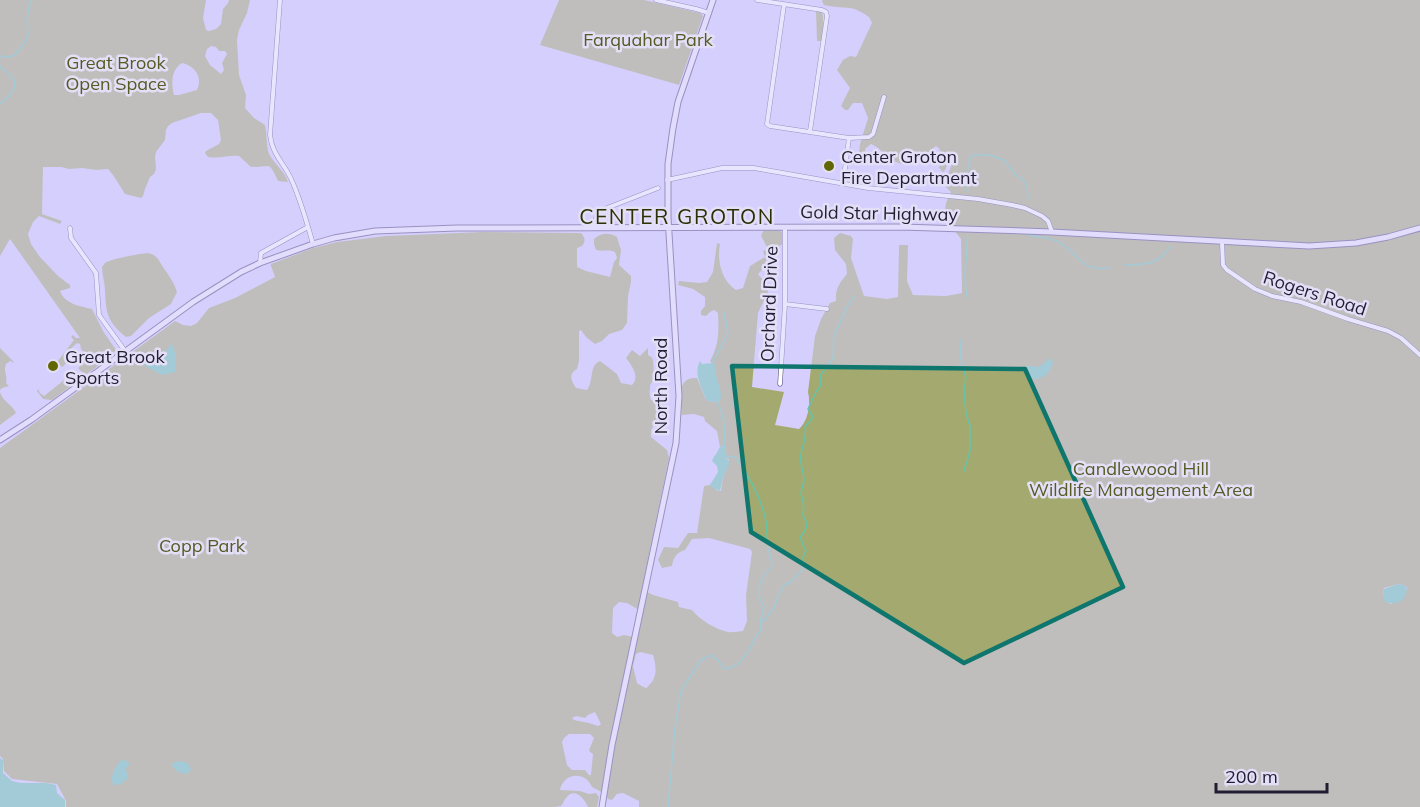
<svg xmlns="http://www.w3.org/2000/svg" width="1420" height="807" viewBox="0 0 1420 807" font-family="Mulish,sans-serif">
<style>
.green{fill:#a4a96f;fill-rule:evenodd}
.water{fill:#65c4a8}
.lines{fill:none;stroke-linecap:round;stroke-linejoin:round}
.stream{stroke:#65c4a8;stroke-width:1.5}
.minor-casing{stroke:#504678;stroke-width:5}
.secondary-casing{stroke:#504678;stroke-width:7}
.minor{stroke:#fff;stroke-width:4}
.secondary{stroke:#f1eefd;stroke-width:5}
.marked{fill:none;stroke:#0f766e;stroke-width:4.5;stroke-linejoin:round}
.poi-dot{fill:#626602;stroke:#e3dff7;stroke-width:2}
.labels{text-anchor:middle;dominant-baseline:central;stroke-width:5;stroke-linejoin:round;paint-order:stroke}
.park-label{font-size:18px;fill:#575a23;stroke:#e3dff7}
.poi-label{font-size:18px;fill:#221d33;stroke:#e3dff7;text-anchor:start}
.street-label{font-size:18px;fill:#221d33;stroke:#e3dff7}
.quarter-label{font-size:21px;letter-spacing:1.5px;fill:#2d2f05;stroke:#e3dff7}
</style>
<rect width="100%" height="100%" fill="#d6cffe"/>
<path class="green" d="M0,0h206l-3,18 3,12 3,1 7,-2 5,-5 2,-15 5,-6 1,-3h21l-3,13 -8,17 -2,10 2,35 7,20 -1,13 9,10 11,7c2,9 1,20 4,29 5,10 16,17 19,28l-10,-1c-10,-21 -6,-14 -27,-14l-12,-11c-10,-1 -20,3 -31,1l-3,-4 1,-2 13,-7 2,-4 -3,-20 -7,-7h-10l-29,10 -4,3 -2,4 -1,10 -9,12 -1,5 1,12 -2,5 -4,3 -5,12 -2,7 -2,2 -16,-4 -12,-19 -5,-6 -12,1 -14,-2 -13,1 -8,-2h-18l-1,47 20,7 -2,3 -21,-8 -6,6 -5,12 3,10 9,13 18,19 12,9v3l-10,3c5,13 19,15 32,18l11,22 13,19c-9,9 -20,18 -31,25l-7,-7 11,-10 -2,-2 1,-3 -1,-1 -2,1 -4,-4 -1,-5 -3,-1 -12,11 5,6 -8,7 -5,-5 17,-22 -3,-3 2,-2 3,3h4l-70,-99 -10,17zM211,46l5,1 3,4h6l2,3 -5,9 2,7 -3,4 -11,-9 -5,-9 2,-7zM182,63c13,3 21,14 15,27l-18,5h-5c-3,-12 -3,-25 8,-32z
M559,0h85l56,13 3,3 -24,69 -139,-40z
M823,0h597v807h-781v-6l-16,-8 -6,1 -5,6 -4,-1 -3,-5 -13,-7c-7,-17 -29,-14 -32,3l20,1 9,3 7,-1 3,4 -2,10h-9c-3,-8 -14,-21 -22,-9 -2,2 -3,6 -5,8l-7,1h-488v-6l-9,-17 -45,-5 -8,-8 -1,-12 -3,-3v-308l175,-127 8,4 8,1 6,-3 12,-15 26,-10 40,-21 -4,-11v-2l42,-16 24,-6 49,-6 97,-4 98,1c4,4 5,8 1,13l-5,2v19l9,4 24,6 4,-15 3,-4 -2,-6c-7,-3 -12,0 -19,-2l-2,-6v-5c7,-6 15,-7 23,-2l4,13 -2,15 12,11v6l-3,14 -1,27 -5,7 -13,4 -7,7 -7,3 -9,-7 -5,-7 -2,1v30l-2,8c-9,5 -6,11 -1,19l11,2c7,-9 2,-25 13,-29l17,13 4,9 11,2c8,-9 0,-19 -6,-27l6,-8 8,6 8,-8v7c1,1 3,1 4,3 2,3 2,17 1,21 -2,7 -3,3 -3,10 -1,4 0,7 1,11l14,6 1,10 -2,3h-6c-5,6 -8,11 -7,18l16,13 2,8 -27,131 11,6 25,7 1,5 13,3c8,10 23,19 36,22 5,1 10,-1 15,-1l4,-10 -1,-26 6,-43 -2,-3 -41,-11 -17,1 -7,11c-8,2 -12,8 -13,16l-10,2 -4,-8 6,-13 14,1 10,-15h9l7,-47 6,-1 8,6h3l2,-14 6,-17 -3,-3v-9l-3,-3 -3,2 -3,-16 -12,-10 -1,-4 -10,-3 -12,1c0,-16 -7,-38 15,-37l9,22 7,2 7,-1v-12l-3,-7 -3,-16 -4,-5c9,-15 9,-31 8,-48l-4,-3 -4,2 -4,4 -5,-1v-4l4,-5v-9l-12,-8 -15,-4 1,-4 20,2 8,-1 6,-10 4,-29 3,1c-3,17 1,36 16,46l7,-2 7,-22 15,-9 -2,-6 4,-1v-3l-6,-11 2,-5c6,-2 14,-3 19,1v12l-14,12 -5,13 -5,5 3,4 6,1 1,13 -10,21 -6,74 32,5 -9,33 24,4c9,-8 12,-25 9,-37l7,-56 6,-17 9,-16 6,-2c-1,-12 4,-19 11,-27l-1,-10 -11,-14 -1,-12 6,-5 11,3 2,3 -2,19 13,38 23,3 11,-2 1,-52h9l-1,36 6,14 33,1 16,-3 -1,-54 -17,-22 2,-14 5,-11 -5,-5 2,-13 4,-10 1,-4 -3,-1 -3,4 -1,6 -3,3 -4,-4c1,-8 5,-17 -3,-22l-7,6h-15l-8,5 -2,7c-14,-1 -21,-15 -33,-20l-6,5 2,15 -8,1 -3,-4 3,-8 1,-9 8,-26 -6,-15h-9l-5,7h-3l-4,-4 9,-18 -13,-18 6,-10 7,-4 6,1 16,-34 -3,-6c-6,-4 -12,-8 -19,-9 -9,-1 -17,-1 -26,-3l-2,-4zM1398,584l8,2 1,3 -16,15 -5,-2 -3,-7 1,-7zM619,602l8,1 12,7 -6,27 -9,-2 -7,2 -5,-4 1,-25zM640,652l13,3c3,10 5,22 -4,30 -1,1 -2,3 -3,3 -1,0 -8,-4 -9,-5l-4,-17 3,-12zM595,712l6,12 -3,2 -9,-3 -15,-3 -2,-2 4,-2 9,2 3,-3zM569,734h21l4,4 -5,12 1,2 3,2 -2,21h-2l-4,-5h-13l-5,-5 -5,-23 2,-4z
M816,11h4l3,4v26h-6z
M147,253c11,1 12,9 18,17 5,7 9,13 12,22l-6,12 -22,14 -18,18 -5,1c-18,-15 -20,-22 -21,-46 0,-8 -3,-16 -3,-24 1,-1 2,-3 3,-4 5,-4 34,-9 42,-10z
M0,348l15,15 -5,-2 -4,3c-3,7 2,12 0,19l3,3 -7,2 -2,2z
M73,373l6,7 -27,20 -9,-1 -6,-8 1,-2 2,4 4,3z
M0,392c3,10 12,12 16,21l-16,12z"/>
<path class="water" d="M172,344l4,11 -1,17 -13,3 -17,-9 -1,-3 2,-5 9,-1 9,-4z
M1050,358l3,4c-3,19 -28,25 -26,3l12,2z
M700,361l2,3 10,-1 3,2c-1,13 9,26 5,36l-7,1 -7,-2c-4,-13 -13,-26 -6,-39z
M723,445l3,2v10l4,6 -7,14 -3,14 -7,-3 -3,-3 8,-13 -1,-6 -5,-5c2,-6 6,-8 7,-13z
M1398,584l8,2c3,14 -9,20 -21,16l-2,-7 1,-6z
M0,758l3,2v13l9,8 8,2h26l10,2 1,8 8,7v7h-65z
M125,760l5,3 -5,7 3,3v4c-3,5 -9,9 -14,8l-3,-5 3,-10 6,-9z
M179,761c6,1 11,2 12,9l-4,4 -9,-2 -7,-7v-1z"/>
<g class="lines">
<path class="stream" d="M0,58l3,-2 7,1 6,-3 10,-14 2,-7 -1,-14 2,-14 3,-5
M0,66c3,4 7,6 11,10 10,10 -3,22 -11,28
M967,191l1,-25 4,-11h18l14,5 11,14 9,7 3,6 1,12
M1029,235c11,3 23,2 33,9 21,14 18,27 48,24
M967,237c1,14 -2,27 -2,40 0,7 1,14 2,20
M1124,265c20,-1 35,1 46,-19
M960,339l1,20 5,19 -2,13 2,22 4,13v25l-6,20
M712,364l16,-31 -4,-21
M716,400c8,14 10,31 8,47
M761,621l4,-1 10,-14 3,-10 6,-11 7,-3 10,-11 3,-6 -1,-8 3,-6 -6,-13c6,-10 10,-11 3,-22 1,-7 1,-15 -2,-22 0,-5 3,-10 3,-14 0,-9 -5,-16 -3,-25 1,-9 6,-18 4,-28l8,-10 -5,-8 8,-17 4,-5 1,-13 6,-7 6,-9 1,-23 15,-32 5,-6
M668,807l7,-79 6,-37 20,-31 10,-5 7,5 6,9c21,-2 26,-24 37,-40l-1,-7 4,-15c-9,-15 -5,-29 8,-40 0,-7 -2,-11 -4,-18 -2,-9 0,-19 -2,-28 -5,-23 -17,-45 -31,-64l-9,-1"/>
<defs>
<path id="minor" d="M280,0l-10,135c2,20 15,29 22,46 9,20 15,42 21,63
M656,0l40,9 13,4
M757,0l65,10 4,2 1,4 -17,115
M784,5l-17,119 3,2 79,12 20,-1 4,-3 11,-37
M667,180l55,-12h32l114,20 110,11 34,6 13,3 17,8 6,5 4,11
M843,184l6,-46
M70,228l1,10 25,35 3,42 26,36
M593,228c2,-10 5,-15 14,-20l51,-20
M1222,242l1,23 4,5 28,19 17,7 29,6 47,17 40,12 13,7 19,17
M260,263l1,-10 47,-26
M785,304l42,5
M780,384l5,-80v-77"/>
<path id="secondary" d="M0,440l31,-20 162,-118 48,-30 19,-9 53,-19 21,-6 41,-7 82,-3 445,-1 150,5 257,14 47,-3 32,-6 32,-9
M602,807l10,-62 64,-302 3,-47 -11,-179v-53l5,-36 5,-26 35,-102"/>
</defs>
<use href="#minor" class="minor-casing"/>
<use href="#secondary" class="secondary-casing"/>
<use href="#minor" class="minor"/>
<use href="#secondary" class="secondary"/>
</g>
<path d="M0 0H1420V807H0ZM732,366l293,3 98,218 -159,76 -213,-131z" fill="#d6cffe" fill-opacity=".55" fill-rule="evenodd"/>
<path class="marked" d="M732,366l293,3 98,218 -159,76 -213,-131z"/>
<g class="poi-dot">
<circle cx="829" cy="166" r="6"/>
<circle cx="53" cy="366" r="6"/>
</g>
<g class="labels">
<g class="park-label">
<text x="648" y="39">Farquahar Park</text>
<text x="116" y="62">Great Brook<tspan x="116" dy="21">Open Space</tspan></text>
<text x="1141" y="468">Candlewood Hill<tspan x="1141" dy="21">Wildlife Management Area</tspan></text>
<text x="202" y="545">Copp Park</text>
</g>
<g class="poi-label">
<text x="841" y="156">Center Groton<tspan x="841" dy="21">Fire Department</tspan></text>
<text x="65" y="356">Great Brook<tspan x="65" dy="21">Sports</tspan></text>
</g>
<g class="street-label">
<text transform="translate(879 213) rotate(1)">Gold Star Highway</text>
<text transform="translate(1315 293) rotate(18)">Rogers Road</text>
<text transform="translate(769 304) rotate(-88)">Orchard Drive</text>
<text transform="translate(660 386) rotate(-90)">North Road</text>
</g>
<g class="quarter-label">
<text x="677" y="216">CENTER GROTON</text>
</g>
</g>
<path d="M1216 783v9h111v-9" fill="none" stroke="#221d33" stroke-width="3"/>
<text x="1225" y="783" font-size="18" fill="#221d33" stroke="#e3dff7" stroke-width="4.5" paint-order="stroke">200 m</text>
</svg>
